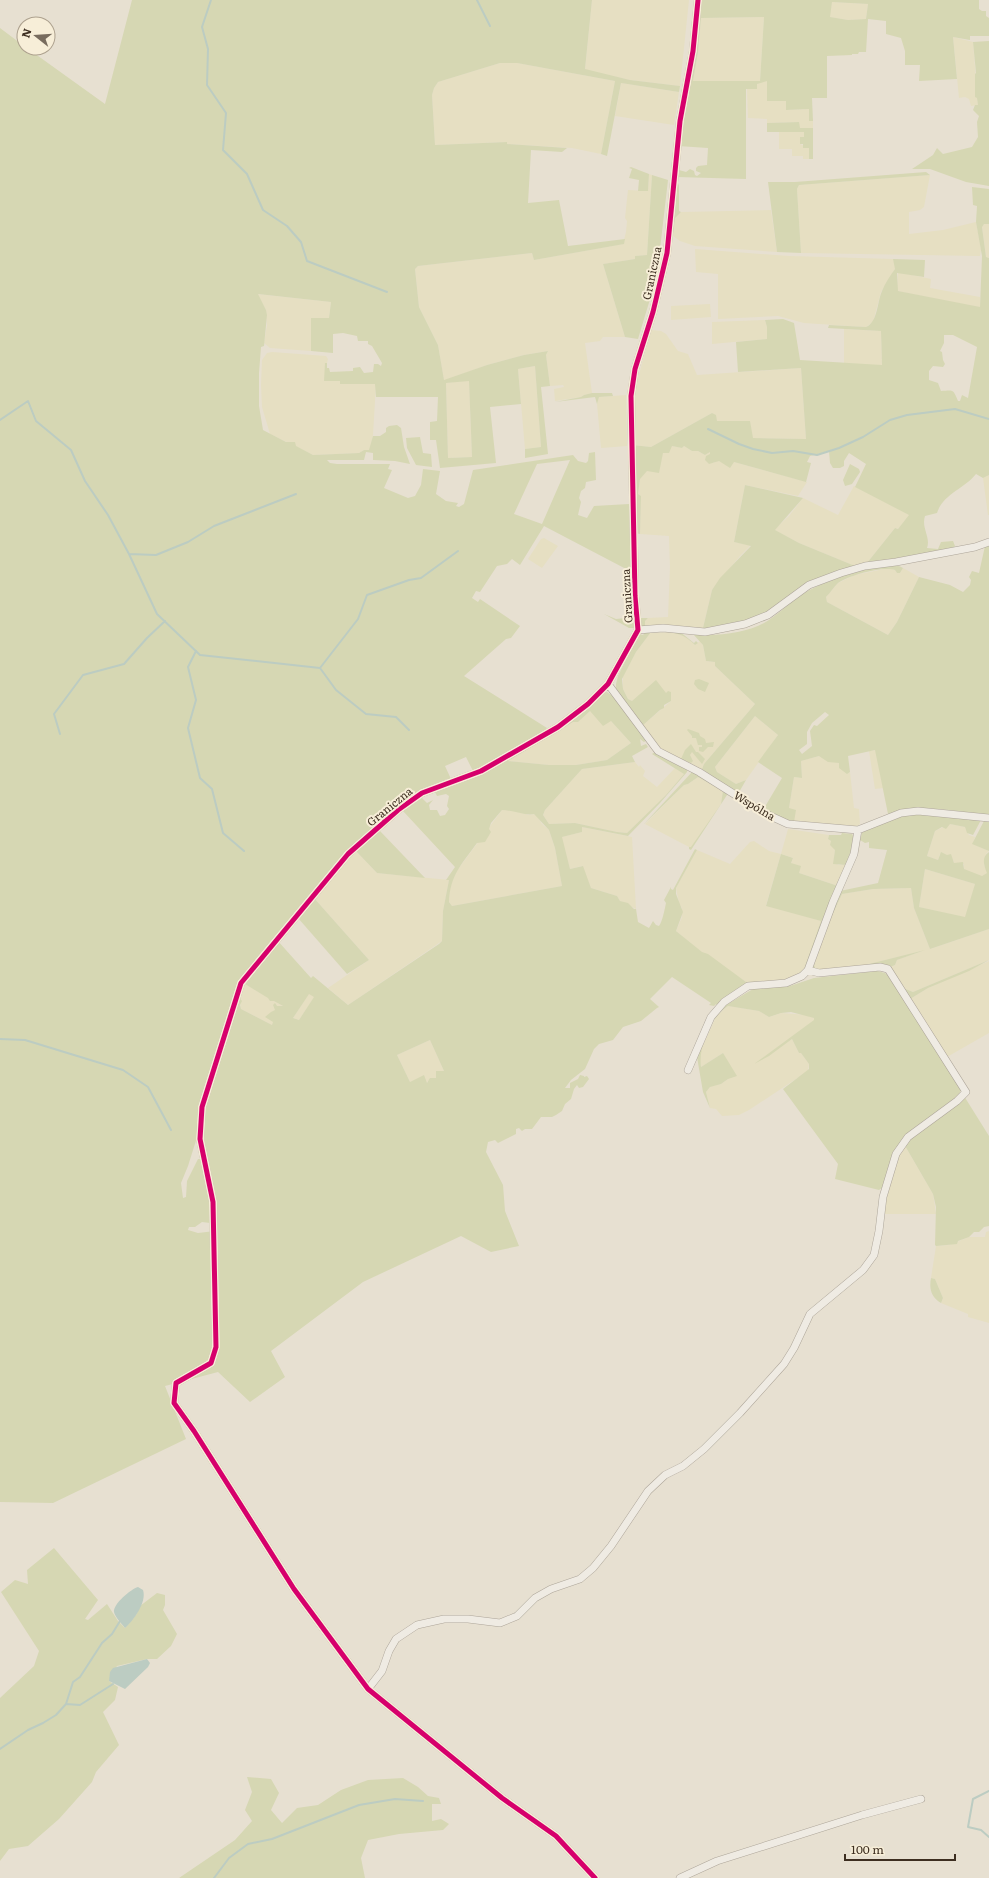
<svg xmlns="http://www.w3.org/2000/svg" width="989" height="1878" viewBox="0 0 989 1878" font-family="Literata,serif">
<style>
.farmland{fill:#e6dfc2}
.green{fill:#d6d7b3;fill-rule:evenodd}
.water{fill:#bcccc2}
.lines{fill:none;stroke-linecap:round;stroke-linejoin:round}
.stream{stroke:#bcccc2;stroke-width:2}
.street-casing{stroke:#ada599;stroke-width:8}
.street{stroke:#efebe3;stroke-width:7}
.cycleway-casing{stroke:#f7eed8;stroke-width:8}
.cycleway{stroke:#d6006c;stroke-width:5}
.labels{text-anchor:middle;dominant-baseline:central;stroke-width:4;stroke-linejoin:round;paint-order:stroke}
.street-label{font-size:11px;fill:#3d2e20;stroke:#f7eed8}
</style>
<rect width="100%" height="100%" fill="#e7e0d1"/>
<path class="farmland" d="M592,0h97l-9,86 -50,-6 -45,-10z
M832,2l36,2 -2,15 -18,1 -19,-3z
M764,17l-4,64h-67l5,-29 3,-34z
M953,37l20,5 5,63 -7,1 -2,-7 -4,-2 -6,1z
M500,63h17l98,18 -14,73 -29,-6 -65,-4v-2l-72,3 -3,-50 2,-7 4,-6z
M762,81h5l19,20 1,9 22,-1v12h4v7h-14v-6l-32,1v-4l-19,-1 -1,-29 10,-1v-4z
M621,83l58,9 -5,33 -59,-9z
M779,132h25v5l-4,7 9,4v11h-6v-3h-11v-7h-13z
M649,174l3,1 -5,80 -12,1v3l-32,5 22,73h-22l-3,4 -15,2 7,50 -8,2 -3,2 -26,4 -1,-12 10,-2 -1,-2 -13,1 -4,-31 2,-4 -24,4 -37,10 -43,16 -6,-36 -19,-38 -4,-38 3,-3 114,-13 2,7 89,-16 3,-12 1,-11 -2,-3 3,-28 20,1z
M930,175l-6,32 -4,3 -11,2v22l34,-4 33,-8 5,27 -1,7 -179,-3 -4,-64 2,-4z
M771,210l6,42 -82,-6 -15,-5 -7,-5 2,-19 6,-5z
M984,224h5v34l-3,-1 -4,-31z
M695,249l94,7 104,3 3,6 -1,4 -14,23 -8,30 -7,5 -62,-4 -26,-7 -60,3v-45l-22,-2z
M898,272l33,7 -1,9 50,9v11l-83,-17z
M257,294l74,8 -2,16h-18v33l-41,-3 -6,-5 3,-18 -1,-15z
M710,304l1,13 -40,3v-14z
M765,320l2,7v12l-55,5v-22z
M844,329l37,2 1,35 -38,-3z
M651,330l10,1 5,3 12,17 10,3 9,21 104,-7 5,71 -54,-1 -36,-17 -4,-8 -61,34 -18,-2 1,-52z
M272,352l54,4 2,3 -1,4h-2v18h15l1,3h35l-3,51 -3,15h-6l-5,3 -46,2 -43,-21 -8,-27 -1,-22 1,-25 5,-7z
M535,366l6,81 -16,2 -7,-80z
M469,380l3,77 -24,1 -2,-75z
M626,395l1,51 -26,2 -4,-44 2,-7z
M672,446l10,2 2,-2 8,5h6l7,4 5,-3 3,11 4,-2 17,1 73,20 -9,14 -53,-11 -11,57 17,3 -11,11 -28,34 -9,38 -58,-2v-5l3,-3 20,-1 2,-50 -1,-31 -29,-2 1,-38 -3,-2 2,-16 23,-25z
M989,475v40h-1l-5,-37z
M854,486l56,29 -12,14 -3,-1 -28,35 -12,3 -56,-23 -25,-13 15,-14 14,-18 35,17z
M544,538l14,8 -16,22 -14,-9 13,-20z
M889,568l6,2 2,3h3l3,-5 16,9 -22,45 -9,13 -61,-33 -1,-5 12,-14 17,-8z
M674,632l13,6 8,7 5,-4 3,4 3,16 9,1v4l40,38 -51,60 -2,5 -40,-19 -20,-24 29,-25v-7l-4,-1 -35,8 -4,-2 -5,-10v-13l13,-24 14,-19z
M590,711l21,10 20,22 -24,17 -31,5h-27l-42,-4 66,-39h5z
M755,716l23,19 -32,45 -10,4 -19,-12 -2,-5z
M876,750l7,38 -8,1 -6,-38z
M819,756l20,7 10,10 1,-1 4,36 5,1 1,15 -3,2 -25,2 -38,-5 -5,-15 5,-31 8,1 -1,-17z
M635,762l4,5 1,-2 5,6 -2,5 14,11 18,-19 9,6 -18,21 -39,38 -10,-1 -42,-9 -26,1 -6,-9 2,-5 37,-41z
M698,777l25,14 -2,13 -30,44 -46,-24 39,-39 4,-1z
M502,810h10l17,5 5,-1 3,2 5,8 7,6 6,18 7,38 -110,20 -3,-4v-11l2,-8 5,-11z
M950,824l15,3 4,8 6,2 -2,7 16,7 -3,3 -2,11 4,8 -2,1 -4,3 -16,-6 -2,-2v-5l-10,-1 -1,-3 -7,-5 -6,-1 -2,6 -11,-4 8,-25z
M582,827l50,10 4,72 -16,-8 -3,-5 -26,-8 -9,-22 -12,3 -9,-32 21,-5z
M788,829l41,6 -1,4 3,2 4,9 -1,9 4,6h8l-8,21 -39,-13 -8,-10 2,-5 -12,-4 -15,51 56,16 -18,48 -4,4 -18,8 -36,1 -45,-30 -25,-21 6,-14v-9l-3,-5 -3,-15 21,-38 33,14 20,-22 4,-1 15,10 12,3z
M355,850l22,23 72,7 -6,31 -1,30 -94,64 -20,-17 41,-28 -55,-62z
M925,869l50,15 -8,32 -2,2 -46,-11z
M911,888l3,20 16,41 59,-20v31l-76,32 -8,-3 -15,-22 5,-2 2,-5 25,-9 -61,15 -43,4 -3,-2 -1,-5 10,-30 18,-39 31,-5z
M989,961v72l-42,24 -37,-58 18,-11z
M245,984l38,22 -11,19 -31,-16 -2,-13z
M309,993l6,3 -16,24 -6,-2z
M728,1006l31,5 10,6 12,-4 27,2 6,3 1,2 -41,30 18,-11 7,14h2l8,11 -1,7 -59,39 -10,5 -17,1 -6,-7 -6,-1 -4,-16 5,-6 10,-2 7,-5 -5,-26 -22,14 -2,-9 2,-9 15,-32z
M430,1040l14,31 -8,7h-4l-6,5 -1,-3 -15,2 -13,-27z
M904,1144l29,50 3,20h-53l10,-48z
M989,1231v92l-21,-6v-3l-27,-11 2,-5 -8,-19 -4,-1 5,-32 13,-1 20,-8h16l1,-5z"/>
<path class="green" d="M132,0h460l-7,69 45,11 50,6 -1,6 -58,-9 -14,73 -6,-2 14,-73 -98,-18h-17l-62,19 -4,6 -2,7 3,50 72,-3v2l60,4 -5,4 -31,-2 -3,53 31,-3 9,46 57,-7 -1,5 -90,16 -2,-7 -114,13 -3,3 4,38 19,38 6,35 43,-15 37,-10 24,-4 -2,4 4,31 -9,1 7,67 -23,4v-9l16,-2 -6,-81 -17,3 3,35 -31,3 6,56 -56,5 -4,-28h-6v-18l7,-1 1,-24h-62l-1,-13h-35v-3h-16l1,-18h2v5h2l1,4 23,-1v-3l7,-1 4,6 9,-1 1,-8h4l3,2 1,-3 -10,-17 -4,-2v-3h-10l-1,-5 -14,-3 -10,1v19l-22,-2v-33h18l2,-16 -73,-8 8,16 1,5 -3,31 -3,1 -2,26v33l4,24 23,12h9l1,4 17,9 46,-2 5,-3h5l4,-14h7l6,-4v-4l3,-2 8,-1 4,3 3,19 6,17 -15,-3 -22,-1v-7l-7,-1 -2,8h-37l3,3 7,1h53l-2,5 4,1 -8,18 24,10 7,-2 6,-11 2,-16 17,2 -4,23 10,7 12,2 -2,3 3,1 5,-3 9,-34 100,-15 5,6 8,2 2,-2 1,-8 6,-1 1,28 -10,2 -1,6 -4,3 -2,7 2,4 -3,13 9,3 7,-12 35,-2 2,64 -3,2 -84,-44 -24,39 -8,-6 -5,5 -10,2 -17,26 -4,-1 -4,7 6,4 2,-3 40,27 -9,12 -5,1 -42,37 83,52c-17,19 -51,33 -74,43l-7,-14 -21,9 6,13h-5l-4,6h-8l-10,4 -17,11 -67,58 -100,123 -4,13 6,7 -2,4 1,4 31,16 1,-3 -8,-5 6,-5 4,-2 -2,-5 2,-2 2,3h6l-9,-5h-4l-2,-3 -23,-14 1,-5 31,-39 34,38 2,-2 35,29 91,-61 3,-3 1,-30 6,-31h-3l9,-13 -52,-56 19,-13 5,5 6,-3 -4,5 1,5h7l3,6 5,-1 4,-6 -2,-3 2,-10 -3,-2 -9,2 -2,-4 2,-3 23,-7 57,-29 55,-33 28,-27 7,-1 7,5 33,43 -3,2 -4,-3 1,7 5,-2 2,3 -16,9 3,6 -53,7 -37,41 -2,5 6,9 26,-1 42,9 10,1 39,-38 18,-21 -32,-20 3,-2 32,17v3l-27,31 -32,33 -46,-9v5l-20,5 8,32 13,-3 8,22 26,8 3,5 8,2 6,6h2l2,13 11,6 4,-7 3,4 3,1c3,-3 6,-18 7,-23l-2,-3 7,-13v2l2,1 22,-41 2,1 -21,38v6l7,18 -7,19 26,21 6,2 38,28 36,-1 11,-3 11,-9 17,-48 -55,-15 15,-52 12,4 -2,5 10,3 -2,7 39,13 -32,82c-17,23 -39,9 -60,18 -10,4 -20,12 -28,20l-2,-2 -2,2 -5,-1 2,-2 -39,-26 -22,22 9,8 -2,1 -16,13 -18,6 -10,13 -14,4 -5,5 -9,20 -14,11 -6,8h5v-5l8,-4 2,-4 4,1v1l3,-1 2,3 -6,8 -4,1 -2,-3 -3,4 -3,10 -6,5 -3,7 -6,4 -4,2h-11l-9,12h-7l-3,2 -3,-3 -3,1v5l-18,9 -3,-3 -7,2 -2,10 17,33 2,26 14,35 -28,6 -30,-16 -98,46 -92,69 14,26 -35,25 -32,-30 -53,14 21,53 -133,64 -53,-1v-1474l24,18v2h3l78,56zM469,381l3,76 -24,1 -2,-75zM570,460l-28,64 -28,-10 23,-50zM590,711l13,15 8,-5 20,22 -24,17 -31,5h-27l-41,-4 65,-39h5zM502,810c10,0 23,6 32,4l15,16 6,18 7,38 -110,20 -3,-4c1,-27 13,-38 28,-59l8,-1 6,-10 -2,-3 2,-6zM309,994l5,3 -15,23 -6,-2zM226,1027l2,1 -7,29 -5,-2zM430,1040l14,31h-8v7h-6l-3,5 -3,-8 -14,7 -13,-27zM199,1131l2,1c5,33 19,66 14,99l-17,2 -10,-3 1,-3h6l7,-5 8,1c7,-14 -5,-48 -8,-64h-4l-11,22 -1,16 -3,1 -2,-15 7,-17z
M699,0h280v9l3,2h4v5l3,2v18h-19v4l-17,-3 4,42 -38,2 1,-16h-15v-14l-4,-13 -15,-4v-13l-18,-2 -2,33h-7l-1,2h-6v1l-25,1v42h-15l1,23h-4v-12l-23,1v-9h-19v-20l-10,3v5h-11v90l-69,-2 -1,-5 3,-2 7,2 4,-3 4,2 1,4 2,1 4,-3 -5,-2v-3l2,-2 9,-1 1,-17 -30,-2zM832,2l36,2 -2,15 -18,1 -18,-3zM764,17l-4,64h-67l5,-29 3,-34z
M989,41v145l-23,-4 -36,-13h-18l21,-14 4,-7 6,6 29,-7 6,-10 -1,-15 2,-6 -6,-6 2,-5h3l-1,-7 -2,-1v-23l1,-1 -3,-31z
M799,122l1,6h13v31h-4v-11h-6v-4h-3v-7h4v-5h-37v-9z
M631,167l18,7 -1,17h-10l1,-11 -10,-2 3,-9 -3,-1z
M926,172l4,3 -131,10 -2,4 4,64 -24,-1 -9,-70h27z
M652,175l16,5 -9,78 -5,28 -16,53 -13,-2 -22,-73 32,-5v-3l12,-1z
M679,183v28l2,1 -6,6 -2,18 -2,-3 5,-42z
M972,187l17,2v35h-5l-2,3 4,30 3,1v217l-6,3 -7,-4c-12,15 -33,20 -39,39l-12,3c-4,12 6,21 2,32l11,1 3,-7 12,-1 2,5 -3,3 -84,16 -59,20 -41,29 -24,10 -35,6 -65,-3 -3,-1v-8h7l-3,3v5l58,2 9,-38 8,-12 31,-32 -17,-4 11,-57 58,13 -28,32 24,13 56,23 12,-3 28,-35 3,1 11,-14 -54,-28 11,-23 -17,-11 -5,8v5l-4,2h-7l-3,-5 -1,-12 -19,5 -3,6 4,1 -5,19 -72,-20 -4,6 -11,-7 -10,3 -4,-4 1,-4 4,-2v-2l-5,3 -7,-4h-6l-8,-5 -2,2 -10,-2 -3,7h-6l-4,20 -12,-2 -7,8 -2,15 3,2 -1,38 -5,-1 -3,-88 19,2 61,-34 4,2 1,6h33l3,17 53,1 -5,-71 -63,4 -2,-30 31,-3v-12l-2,-7 18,-1 11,4 6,37 82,5 -1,-34 -53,-3 1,-3 37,2c12,-5 11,-25 16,-36 3,-8 8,-15 13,-22l-2,-10 32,1 -1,17 -27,-4 1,18 82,16 2,-51 -6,-34 1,-16 -4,-1zM944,335h9l24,12 -9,51 -6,-3 -2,6h-2c-5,-12 -4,-11 -17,-10l-3,-8 -9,-3v-9l4,-5 10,1 2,-3 -2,-4 -1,-8 -2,-1 4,-8z
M592,393h20l1,3 -14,1 -2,7 -2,-7 -40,5 26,-5 3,-2z
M420,437l3,16 8,1 1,13 -16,-2 -9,-17 -1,-10z
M850,464l9,5 1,3 -8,12 -7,2 -2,-6z
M989,544v272c-34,-5 -67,-13 -101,-2l-13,-64 -27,6 2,16 -3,2 -8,-6v-5l-11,-1 -9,-6 -18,5 1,17 -8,-1 -5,31 7,2 -2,12 2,2 -33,-14 19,-32 -24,-16 20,-27 -23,-19 -40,51 2,5 19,12 10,-4 -8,14 -36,-25 2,-5 51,-60 -40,-38v-4l-9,-1 -3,-16 -10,-11c20,3 53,-1 71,-11 13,-7 22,-18 34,-26 18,-13 85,-41 105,-29l-3,5h-3l-2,-3c-13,-4 -45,5 -57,13 -4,4 -8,10 -12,14l1,5 61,33 9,-13 22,-45 31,8 13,7 7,-7 1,-5 -2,-3 3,-6 7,2 6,-27zM825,712l4,3 -12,11 -3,-1 -4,6 2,15 -10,8 -3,-4 8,-6v-12l5,-9z
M604,614l12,5 19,-2v11h-6z
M646,631h33l15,12 2,-2 2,2 -3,2c-12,-13 -27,-14 -44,-13l-15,20 -14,27 1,10 5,10 4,2 24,-21 10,13 2,-2 3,1v9l-7,4v3l-4,2 -18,16 -26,-36v-6l2,-8 21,-42 4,1z
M699,679l10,4 -4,9 -7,-3 -4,-5 1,-4z
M688,729l11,4 1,3 5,3 1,4 8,-1 -1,5h-5l-5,5 -4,-1v-4h3v-2h-4l-2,-7h-4v-2l-5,-6z
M691,744l5,8h2l7,7 -3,5 -10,-12 -2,3 3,6 -2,2 -10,-4 4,-9z
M692,772l35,19v4l-36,55 -2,-1v-2h2l30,-43 2,-13 -25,-14 -10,7 -4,1 -40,39z
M910,814l71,6 -8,15 -6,-2 -2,-6 -15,-3 -4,5 -4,-2 -7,4 -8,25 11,4 3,-8 6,3 4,-1 3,9 9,-1 1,7 18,7 5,-3c-3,-7 -6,-16 2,-21v77l-59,20 -16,-41 -3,-20 -38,1 -31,5 -18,39 -10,30 1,5 3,2 -5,-2v-5l27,-72 38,-8 9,-33 -18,-2v-6l-4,1 -5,-3 3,-10 35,-14zM925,869l50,15 -10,33 -46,-10z
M393,817l2,1 -15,13 45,47 -48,-5 -22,-23z
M984,821h5v30l-17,-7z
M842,833l10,1 3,5 -9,26 -13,-1 2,-14 -5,-5 1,-4 -3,-2 1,-4h12z
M314,898l55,62 -22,14 -49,-56z
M925,950l-28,10 -2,5 -5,2 -29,-1z
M989,960l-20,11 -41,17 -18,11 -7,-11 10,4z
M877,971l8,2 5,4 71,113 -3,6 -52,41 -23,50 -4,3 -44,-11 3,-15 -55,-75 26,-20v-5l-8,-11h-2l-7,-14 -23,17 -15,8 60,-44v-2l-23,-6 -10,1 -12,4 -10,-6 -31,-5c-17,11 -30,41 -27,61l22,-14 14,23 -9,3 -7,5 -11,3 -4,5 4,16 -7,-16 -6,-35 16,-37 8,-12 32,-19 37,-3 24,-8z
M964,1096l25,40v90l-5,1 -5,5h-5l-5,5 -11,4 -1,3 -21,2 -1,-1 1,-38 -3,-13 -29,-50z
M931,1278l4,1 8,19 -2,5c-10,-6 -12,-14 -10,-25z
M54,1548l44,52 -13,19 3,1 19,-16 11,17 7,7 11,-13 4,-9 17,-13 8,2v10l-2,5 14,24 -6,12 -14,13h-10l-30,7 -8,15 9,6 -3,13 -12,12 16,33 -23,27 -4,10 -33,37 -31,27 -19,3 -9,12v-163l34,-32 5,-15 -38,-59 14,-12 13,4 -1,-14z
M247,1777l24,2 8,14 -8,17 11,13 15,-15 21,-3 23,-15 27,-10 35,-2 15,9 10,9 11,2 2,6h-9v17l9,-2 8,5 -6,6 -44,4 -31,6 -7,18 4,20h-186l56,-38 17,-19 -7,-11 7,-18z"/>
<path class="water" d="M138,1587l5,3c4,12 -9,30 -18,38 -3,-4 -10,-11 -11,-16 -1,-8 17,-23 24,-25z
M147,1659l3,4 -2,4 -23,22 -16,-8 1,-9 3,-4z"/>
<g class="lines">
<path class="stream" d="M211,0l-9,27 6,22 -1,36 19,28 -3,37 24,24 16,36 24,16 14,16 6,19 80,31
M477,0l13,26
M0,420l28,-19 8,20 35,29 14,31 23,34 21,39 28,60 43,41 120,13 38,-49 9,-24 42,-15 12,-2 37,-27
M708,429l31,15 14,5 19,4 21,-2 24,4 22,-7 24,-11 27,-17 17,-5 48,-6 34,10
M129,554l27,1 32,-13 26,-16 82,-32
M196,651l-8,16 8,33 -8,28 12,50 12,11 11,44 21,18
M320,668l16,22 30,24 30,3 13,13
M60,734l-6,-20 29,-39 41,-11 23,-26 18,-17
M0,1039l25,1 98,30 25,17 23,43
M66,1704l14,1 33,-21
M0,1749l28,-19 15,-7 13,-8 10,-11 7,-22 7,-5 22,-34 10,-9 8,-13
M989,1791l-16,8 -5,28 13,3 8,7
M214,1878l15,-20 19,-14 24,-5 87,-34 36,-6 28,2"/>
<defs>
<path id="street" d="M638,630l25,-2 42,4 40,-8 23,-9 41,-30 32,-12 24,-7 31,-4 79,-15 14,-5
M608,684l50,67 41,21 65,41 24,11 70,6 43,-17 17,-2 71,7
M688,1070l23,-53 13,-15 24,-16 38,-3 16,-7 6,-6 25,-68 21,-48 4,-24
M368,1689l14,-18 7,-20 7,-12 21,-14 27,-6h24l32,4 17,-7 18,-18 16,-9 29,-10 13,-11 18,-22 37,-55 17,-16 18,-9 21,-17 36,-36 44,-49 10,-16 16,-34 53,-44 11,-15 5,-24 4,-34 13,-43 12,-17 49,-36 9,-9 -78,-123 -8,-2 -61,6 -11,-3
M595,1878l-39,-42 -54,-38 -134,-109 -74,-100 -100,-158 -20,-28 2,-20 35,-20 5,-16 -3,-145 -13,-63 2,-32 39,-124 107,-129 50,-44 24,-17 59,-22 77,-44 30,-23 20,-20 30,-54 -3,-34 -4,-200 4,-27 18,-57 14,-59 13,-132 13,-70 5,-51
M680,1878l37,-17 145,-46 59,-16"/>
</defs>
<use href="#street" class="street-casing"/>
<use href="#street" class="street"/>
<defs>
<path id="cycleway" d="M595,1878l-39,-42 -54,-38 -134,-109 -74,-100 -100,-158 -20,-28 2,-20 35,-20 5,-16 -3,-145 -13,-63 2,-32 39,-124 107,-129 50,-44 24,-17 59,-22 77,-44 30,-23 20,-20 30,-54 -3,-34 -4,-200 4,-27 18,-57 14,-59 13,-132 13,-70 5,-51"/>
</defs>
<use href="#cycleway" class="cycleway-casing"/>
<use href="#cycleway" class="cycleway"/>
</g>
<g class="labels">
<g class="street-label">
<text transform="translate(651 273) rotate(-78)">Graniczna</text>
<text transform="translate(626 596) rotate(-93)">Graniczna</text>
<text transform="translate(755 805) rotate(31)">Wspólna</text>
<text transform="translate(389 806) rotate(-39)">Graniczna</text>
</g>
</g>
<g transform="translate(36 36) rotate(287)"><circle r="19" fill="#f7eed8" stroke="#ada18e"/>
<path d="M0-3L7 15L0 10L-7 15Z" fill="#786c5e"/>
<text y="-6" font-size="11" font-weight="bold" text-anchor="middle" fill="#3d2e20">N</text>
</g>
<path d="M845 1854v6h110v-6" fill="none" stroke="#3d2e20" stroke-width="2"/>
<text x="851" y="1854" font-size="12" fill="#3d2e20" stroke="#f7eed8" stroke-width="3" paint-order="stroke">100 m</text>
</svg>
